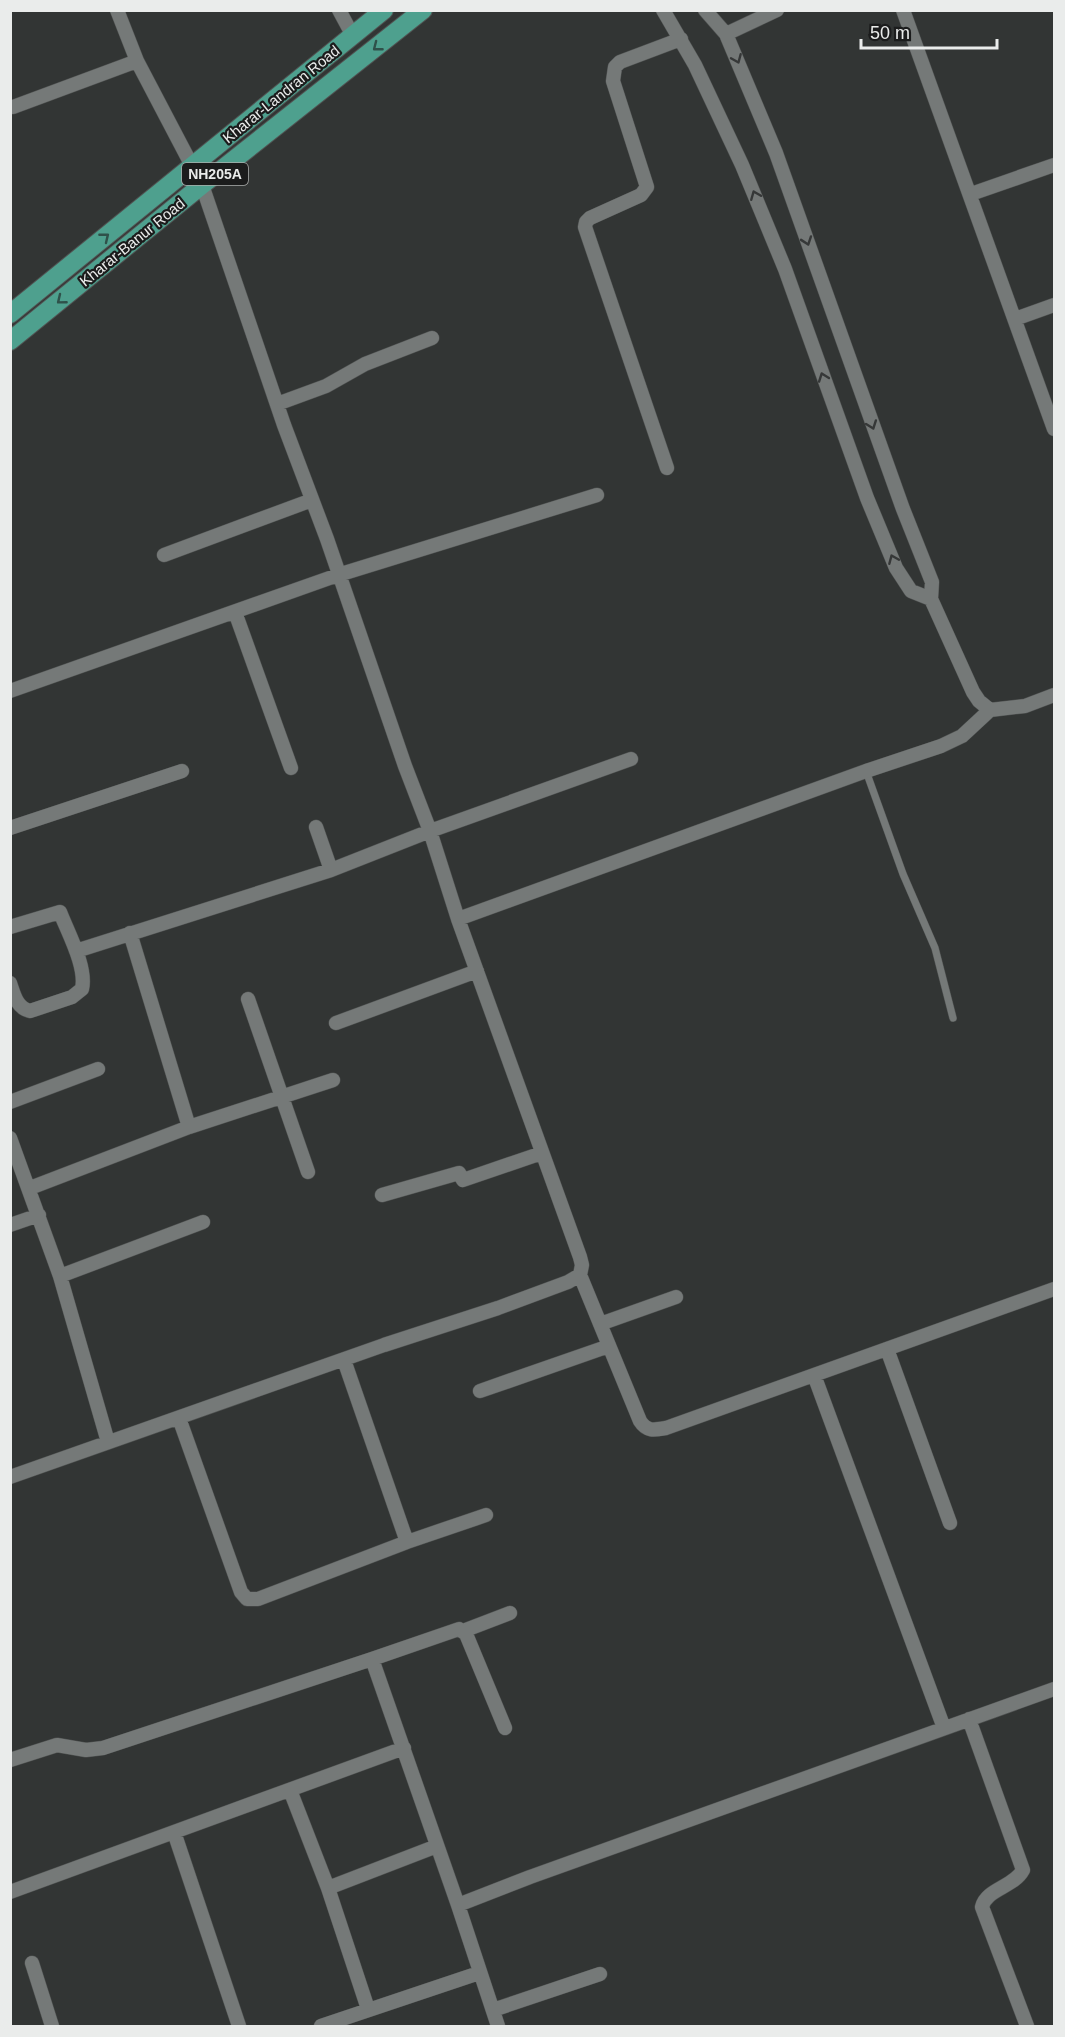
<svg xmlns="http://www.w3.org/2000/svg" width="1065" height="2037" viewBox="0 0 1065 2037" font-family="Arial,sans-serif">
<style>
.lines{fill:none;stroke-linecap:round;stroke-linejoin:round}
.service-casing{stroke:#505352;stroke-width:8}
.minor-casing{stroke:#505352;stroke-width:15}
.trunk-casing{stroke:#505352;stroke-width:20}
.service{stroke:#757978;stroke-width:7}
.minor{stroke:#757978;stroke-width:14}
.trunk{stroke:#4ea08e;stroke-width:18}
.oneway{stroke:#2f514a}
.oneway2{stroke:#363838}
.labels{text-anchor:middle;dominant-baseline:central;stroke-width:4.5;stroke-linejoin:round;paint-order:stroke}
.shield{fill:#1b1c1c;stroke:#acaead;stroke-width:1.5}
.shield-label{font-size:14px;font-weight:bold;fill:#eaeceb}
.street-label{font-size:15px;fill:#eaeceb;stroke:#1b1c1c}
</style>
<rect width="100%" height="100%" fill="#323534"/>
<g class="lines">
<defs>
<path id="service" d="M866,771l37,103 32,74 18,70"/>
<path id="minor" d="M339,10l14,26
M663,10l32,55 47,100 43,104 82,229 29,70 15,23 20,8
M705,10l21,24 50,119 127,356 29,73 -1,17 42,93 6,9 11,9 35,-4 29,-11
M903,10l151,419
M726,34l51,-24
M13,107l124,-46
M971,194l83,-29
M1015,319l39,-14
M277,404l49,-18 39,-22 67,-26
M667,468l-82,-241 1,-5 4,-4 51,-23 6,-8 -34,-106 2,-14 5,-5 61,-23
M164,555l148,-55
M235,612l56,156
M10,691l328,-116 259,-80
M316,827l15,43
M10,828l172,-57
M458,919l408,-148 75,-25 21,-10 28,-26
M10,927l50,-15c8,21 27,55 22,77l-10,8 -42,14c-13,-3 -16,-16 -20,-28
M130,933l59,194
M76,951l255,-81 99,-39 201,-72
M248,999l60,173
M336,1023l141,-52
M10,1102l88,-33
M10,1138l50,138 48,166
M30,1188l159,-61 144,-47
M382,1195l77,-22 4,7 79,-27
M10,1225l29,-10
M580,1275l60,146c7,11 15,9 26,7l388,-139
M60,1276l143,-54
M600,1324l76,-27
M887,1349l63,174
M344,1360l63,182
M814,1375l130,353
M480,1391l129,-45
M179,1418l62,174 6,7h11l149,-57 79,-27
M10,1477l374,-132 114,-37 70,-26 12,-7 2,-10 -2,-8 -122,-338 -28,-88 -25,-65 -78,-227 -43,-114 -82,-240 -65,-124 -20,-51
M463,1631l47,-18
M372,1659l86,246
M969,1719l54,151c-9,17 -37,19 -41,37l45,119
M10,1760l47,-15 29,5 17,-2 269,-89 87,-30 7,5 39,94
M290,1790l38,98
M174,1832l230,-84
M10,1892l164,-60 65,194
M32,1963l20,63
M368,2009l-40,-121 109,-42
M493,2010l107,-36
M321,2026l158,-53
M498,2026l-40,-121 72,-28 524,-188"/>
<path id="trunk" d="M10,314l374,-304
M10,341l192,-156 221,-175"/>
</defs>
<use href="#service" class="service-casing"/>
<use href="#minor" class="minor-casing"/>
<use href="#trunk" class="trunk-casing"/>
<use href="#service" class="service"/>
<use href="#minor" class="minor"/>
<use href="#trunk" class="trunk"/>
</g>
<defs><path id="oneway-chevron" d="M-2-3.5L2.5 0L-2 3.5" fill="none" stroke-width="1.6" stroke-linecap="round" stroke-linejoin="round" transform="scale(1.5)"/></defs>
<g class="oneway">
<use href="#oneway-chevron" transform="translate(377 47) rotate(142)"/>
<use href="#oneway-chevron" transform="translate(105 237) rotate(-39)"/>
<use href="#oneway-chevron" transform="translate(61 300) rotate(141)"/>
</g>
<g class="oneway2">
<use href="#oneway-chevron" transform="translate(737 59) rotate(67)"/>
<use href="#oneway-chevron" transform="translate(755 195) rotate(-112)"/>
<use href="#oneway-chevron" transform="translate(807 241) rotate(71)"/>
<use href="#oneway-chevron" transform="translate(823 377) rotate(-110)"/>
<use href="#oneway-chevron" transform="translate(872 425) rotate(70)"/>
<use href="#oneway-chevron" transform="translate(893 559) rotate(-113)"/>
</g>
<g class="labels">
<rect class="shield" x="182" y="163" width="66" height="22" rx="4.5"/>
<g class="shield-label">
<text x="215" y="174">NH205A</text>
</g>
<g class="street-label">
<text transform="translate(281 94) rotate(-39)">Kharar-Landran Road</text>
<text transform="translate(132 242) rotate(-39)">Kharar-Banur Road</text>
</g>
</g>
<rect width="1065" height="2037" fill="none" stroke="#eaeceb" stroke-width="24"/>
<path d="M861 39v9h136v-9" fill="none" stroke="#eaeceb" stroke-width="3"/>
<text x="870" y="39" font-size="18" fill="#eaeceb" stroke="#1b1c1c" stroke-width="4.5" paint-order="stroke">50 m</text>
</svg>
